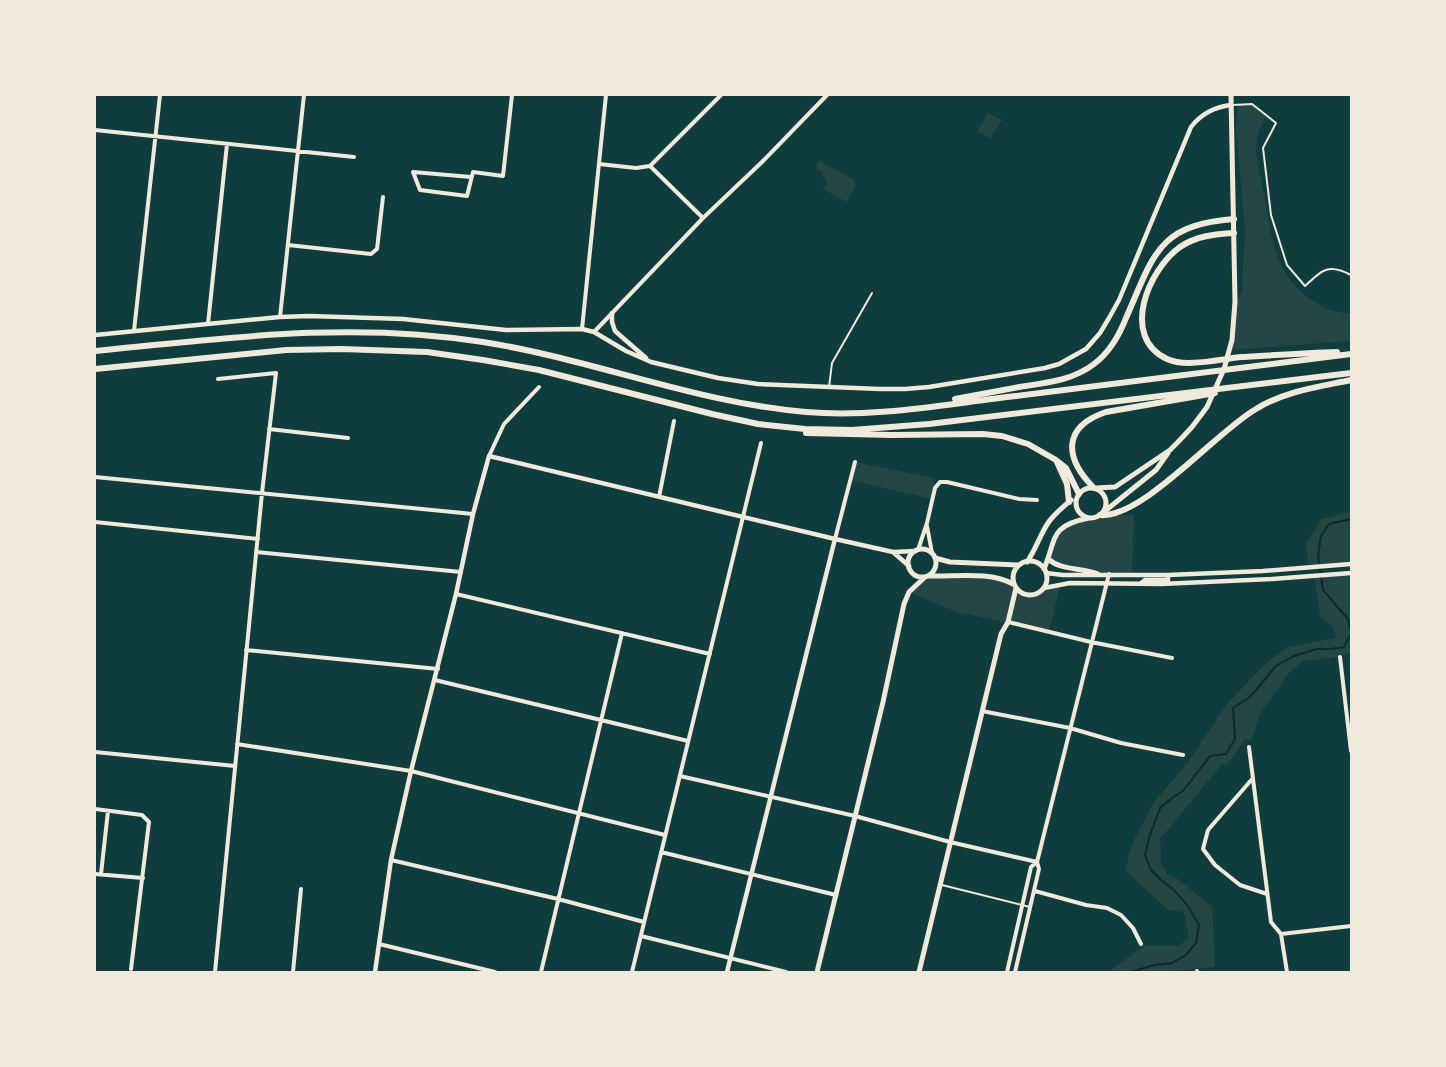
<svg xmlns="http://www.w3.org/2000/svg" width="1446" height="1067" viewBox="0 0 1446 1067" font-family="Signika,sans-serif">
<style>
.green{fill:#244646}
.lines{fill:none;stroke-linecap:round;stroke-linejoin:round}
.stream{stroke:#0a2a2b;stroke-width:2}
.service{stroke:#f1e9da;stroke-width:2}
.minor{stroke:#f1e9da;stroke-width:4}
.tertiary{stroke:#f1e9da;stroke-width:4.5}
.secondary{stroke:#f1e9da;stroke-width:5}
.motorway{stroke:#f1e9da;stroke-width:6}
</style>
<rect width="100%" height="100%" fill="#0f3d3e"/>
<path class="green" d="M1244,103l8,1 14,11c-3,7 -8,16 -9,25 -3,16 4,36 7,53 7,42 10,85 51,109 12,8 22,11 36,11v28l-121,9 5,-48 7,-9 3,-64 -9,-101 2,-24z
M988,113l14,7 -11,18 -14,-7z
M820,161l34,19 1,7 -8,15 -24,-13 4,-7 -2,-4 -4,-2 2,-4 -6,-3 -1,-3z
M855,462l78,16 2,10 -3,11 -82,-19z
M1351,512v52l-42,3 -3,-23 16,-25z
M1100,515h34l-2,59c-28,0 -60,1 -84,-15l9,-26 20,-12z
M1351,573v80l-11,4 -37,4 -15,13 -28,40 -8,26 -7,-1 -19,27 -3,-3 -63,76 1,25 7,11 10,4 34,28 3,60 -52,5h-55l36,-26h33l12,-7 -5,-27 -16,-2 -43,-40 8,-28 21,-40 33,-38 40,-60 39,-41 22,-16 48,-9 -4,-13 -12,-8 -6,-41z
M991,576l15,4 13,12 10,3h6l9,-7 16,-3 -11,47 -92,-20 -48,-20 17,-15z"/>
<g class="lines">
<path class="stream" d="M1351,519l-22,5 -8,12 -3,19 5,35 25,29 3,13
M1131,972l23,-7 18,-2 14,-8 10,-12 3,-18 -11,-19 -14,-16 -13,-10 -10,-10 -6,-15 4,-17 11,-30 12,-10 11,-7 27,-35 16,-2 9,-15 -2,-31 17,-11 26,-31 18,-10 23,-7h14l13,-2 7,-13"/>
<path class="service" d="M1233,105l19,-1 24,19 -13,25 8,67 16,50 18,21c17,-16 23,-23 46,-11
M829,387l3,-24 40,-70
M942,885l88,22"/>
<path class="minor" d="M95,130l259,27
M599,164l37,4 14,-2 53,52
M650,166l71,-71
M471,177l-58,-5 7,18 47,6 6,-24 30,4 9,-81
M288,245l83,9 6,-5 6,-52
M280,317l24,-222
M208,324l19,-180
M582,329l24,-234
M134,331l26,-236
M594,332l109,-114 59,-56 65,-67
M269,429l79,9
M489,456l15,-32 35,-37
M95,477l378,37
M659,497l15,-76
M95,522l163,17
M927,526l5,27
M835,539l20,-77
M918,550l9,-27 8,-35 5,-6h7l72,17 18,1
M256,552l205,20
M456,594l254,60
M1008,622l83,20 81,16
M246,650l192,19
M1340,657l11,94
M435,680l253,61
M982,711l88,17 51,15 62,12
M237,744l174,27 254,64
M1249,747l22,175 10,12 6,38
M95,752l140,14
M680,776l175,40 95,26 87,20
M1253,778l-45,52 -5,19 12,16 25,20 27,9
M95,809l47,6 7,7 -18,147
M661,852l175,43
M391,860l167,39 86,23
M95,874l48,4
M101,874l7,-63
M1035,891l51,14 21,3 14,7 12,13 8,16
M1281,934l70,-8
M641,936l145,36
M379,944l116,28
M1197,971v1
M215,972l47,-479 14,-120 -58,6
M293,972l8,-83
M541,972l81,-339
M632,972l129,-529
M1007,972l24,-105 6,-5
M1015,972l24,-103 -2,-7 72,-288"/>
<path class="tertiary" d="M612,313v9l3,9 31,27
M95,335l185,-18 29,-1 94,3 103,11 76,-1 12,3 32,19 25,11 67,16 40,6 122,5h25l24,-2 116,-19 14,-4 27,-15 14,-16 9,-15 10,-18 72,-173c10,-13 23,-20 40,-22
M893,552l16,14
M1046,573l17,2h105l95,-4 88,-7
M1140,584l5,-4h23v-5
M1044,588l26,-5 91,1 111,-5 79,-6
M375,972l16,-112 20,-89 45,-177 17,-80 16,-58 346,83 58,13 23,-1
M727,972l108,-433"/>
<path class="secondary" d="M1096,488l19,-1 55,-37 8,-8 14,-15 15,-20 17,-38 8,-29 3,-38 -4,-207
M1076 503a15 15 0 1 1 30 0a15 15 0 1 1-30 0Z
M1105,511l51,-41 12,-17
M908 563a14 14 0 1 1 28 0a14 14 0 1 1-28 0Z
M935,558l15,4 69,3
M1048,559c14,12 32,8 50,15
M1013 578a17 17 0 1 1 34 0a17 17 0 1 1-34 0Z
M1027,562c9,-13 13,-27 21,-39 6,-9 15,-16 23,-23
M1044,569c13,-31 5,-43 45,-51
M928,576c28,1 61,-5 85,8
M817,972l66,-270 21,-98 5,-12 16,-15
M919,972l82,-338 7,-12 8,-34"/>
<path class="motorway" d="M1234,233c-19,1 -38,3 -54,14 -32,23 -60,90 -13,112 19,9 53,0 75,-2 32,-2 63,-4 95,-5
M95,351c131,-13 256,-30 388,-9 108,17 214,61 323,70 70,6 140,-8 210,-16 111,-14 223,-28 335,-42
M95,369l191,-19 55,-1 86,3 56,8 56,10 173,44 46,10 47,5 47,1 77,-6 422,-51
M955,399c22,-4 43,-8 64,-12 26,-4 53,-6 75,-23 16,-12 25,-28 32,-46 28,-63 31,-93 108,-99
M806,433l86,2 91,-1 19,2 26,8 28,16 10,8 13,26
M1057,462l10,22 2,18
M1094,488c-30,-30 -32,-61 12,-76l109,-19
M1100,515c42,4 117,-84 156,-106 29,-18 62,-22 95,-29"/>
</g>
<rect width="1446" height="1067" fill="none" stroke="#f1e9da" stroke-width="192"/>
</svg>
